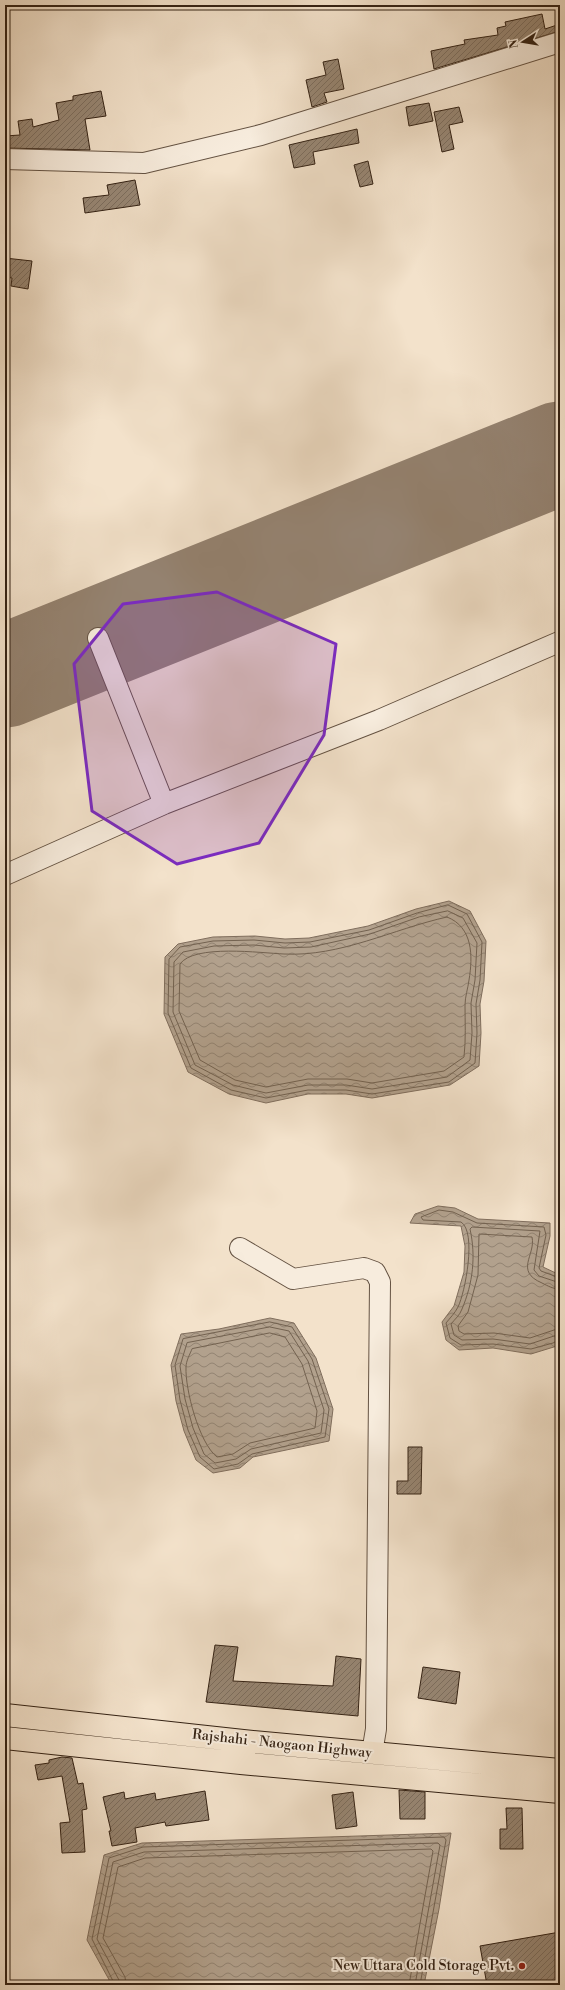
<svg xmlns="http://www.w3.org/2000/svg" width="565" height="1990" viewBox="0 0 565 1990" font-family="'Libre Bodoni',serif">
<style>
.water{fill:url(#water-waves);stroke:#806e5d}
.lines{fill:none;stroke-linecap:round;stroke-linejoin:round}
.shore{stroke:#736250;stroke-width:1}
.runway{stroke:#948270;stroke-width:103}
.building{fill:url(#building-hatch);stroke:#342214}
.minor-casing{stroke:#645242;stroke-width:22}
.major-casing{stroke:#342214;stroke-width:24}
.minor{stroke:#f7ecdd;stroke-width:20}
.major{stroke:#f3e2cb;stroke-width:22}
.marked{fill:#7b2cbf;fill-opacity:0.2;stroke:#7b2cbf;stroke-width:3;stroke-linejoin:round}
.poi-dot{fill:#8f2418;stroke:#f7ecdd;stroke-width:1.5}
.labels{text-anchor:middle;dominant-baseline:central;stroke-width:4;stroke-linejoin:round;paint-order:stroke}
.street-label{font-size:14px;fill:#342214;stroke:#f7ecdd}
.poi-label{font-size:14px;fill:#342214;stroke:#f7ecdd;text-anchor:end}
</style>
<defs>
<pattern id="water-waves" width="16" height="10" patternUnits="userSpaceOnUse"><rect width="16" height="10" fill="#b2a18d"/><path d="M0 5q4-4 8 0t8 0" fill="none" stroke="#928372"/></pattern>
<pattern id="building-hatch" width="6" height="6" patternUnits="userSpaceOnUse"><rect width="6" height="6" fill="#978673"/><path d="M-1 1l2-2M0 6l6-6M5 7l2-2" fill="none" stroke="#7c6d5d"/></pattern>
</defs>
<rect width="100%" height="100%" fill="#f3e2cb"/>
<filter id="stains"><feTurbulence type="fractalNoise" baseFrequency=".005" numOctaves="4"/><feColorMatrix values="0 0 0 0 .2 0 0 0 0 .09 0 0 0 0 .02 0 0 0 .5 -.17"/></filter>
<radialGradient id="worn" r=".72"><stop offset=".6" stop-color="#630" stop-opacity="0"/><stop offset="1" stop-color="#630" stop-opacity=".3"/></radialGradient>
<path class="water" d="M449,901l21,10 16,30 -2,40 -4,23 1,29 -2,33 -29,19 -78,13 -26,-4h-38l-42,9 -37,-9 -41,-22 -24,-58 1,-57 13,-13 35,-7 42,-1 30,3 24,-1 59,-12 48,-17z
M438,1206l17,2 23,11 72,4v13l-7,31 17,8v65l-3,6 -26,8 -38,-6 -34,2 -13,-10 -4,-18 12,-16 10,-34 1,-26 -4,-20 -51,-3 5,-9z
M270,1318l24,5 22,35 17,51 -4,32 -76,16 -13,11 -27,5 -17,-13 -12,-29 -8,-30 -5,-36 10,-31 38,-5z
M451,1833l-12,76 -15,76h-312l-25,-45 17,-85 38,-12z"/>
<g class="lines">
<path class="shore" d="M448,905l19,9 15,28 -2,38 -4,24 1,29 -2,30 -26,19 -77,12 -26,-4h-38l-42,8 -35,-8 -40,-22 -23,-55 1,-54 11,-12 33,-6 41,-1 31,3 25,-1 59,-12 48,-17z
M448,911l15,7 14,25 -2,37 -4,23 1,30 -2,27 -23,17 -75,12 -26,-4h-38l-42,8 -33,-8 -38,-20 -22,-53 1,-50 9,-10 31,-6 40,-1 30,3 27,-1 59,-13 49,-17z
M447,917c26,10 26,39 22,63 -1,8 -4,17 -4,25 0,17 1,34 -1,52l-20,14 -72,12 -25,-4h-39l-42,8 -31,-7 -35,-20 -21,-49 1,-47c14,-20 81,-11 104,-10 56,3 109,-25 163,-37z
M560,1278l-19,-7 -2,-3 7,-33 -2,-8 -67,-4 -24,-11 -14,-2 -18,7 2,3 38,2c16,10 4,71 -3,85 -3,6 -8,11 -12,16l4,15 11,7 32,-1 38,5 22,-6 7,-4
M560,1283l-21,-7 -5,-6 6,-39 -68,-4 -2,2c6,27 3,54 -8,80 -2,6 -7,10 -11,15l3,11 8,5 31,-1 37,5 30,-10
M560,1289c-7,0 -12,-3 -18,-6 -28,-12 -6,-28 -10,-46l-53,-3 -1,41 -10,37 -10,14 1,5 5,3 30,-1 36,5 30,-10
M270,1322l22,5 20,32 17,50 -4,28 -73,17 -14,10 -24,5 -14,-12 -12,-27 -8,-30 -5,-35 8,-26z
M270,1327l19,4 19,30 16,49 -3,23 -70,16 -15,10 -21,4 -11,-9 -11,-26 -8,-29 -5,-33 7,-23z
M270,1333l15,4 17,27 15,47 -2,17 -65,15 -17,11 -16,3c-18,-14 -32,-68 -31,-90 0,-6 4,-13 6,-18z
M115,1985l-23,-46 17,-81 34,-11 301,-10 2,3 -26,145
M120,1985l-1,-5 -22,-41 16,-77 31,-10 294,-9 2,2 -25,140
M126,1985l-1,-8 -22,-39 15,-71 27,-9 286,-9 2,2 -24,134"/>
<path class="runway" d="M5,676l555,-223"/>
</g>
<path class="building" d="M542,14l3,15 15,-5v7l-126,38 -3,-18 34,-7 -1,-4 34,-5 -1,-7 9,-2 -1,-4z
M338,59l6,30 -20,4 3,9 -15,5 -6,-27 20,-5 -3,-13z
M101,91l5,25 -21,3 5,31 -85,-2v-12l15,-1 -2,-14 14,-2 1,8 26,-7 -3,-17 17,-3v-4z
M429,103l4,18 -24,5 -3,-19z
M459,107l4,15 -14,3 5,24 -12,3 -8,-40z
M357,129l2,14 -46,9 2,12 -21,4 -5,-23z
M368,161l5,23 -13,3 -6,-22z
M135,180l5,25 -55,8 -2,-15 26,-3 -2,-10z
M5,258l27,3 -4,28 -17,-3 1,-8 -7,-1z
M408,1447h14l-1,47h-24v-13h11z
M215,1645l23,2 -5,34 100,5 3,-30 25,3 -3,57 -152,-14z
M423,1667l37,5 -4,32 -38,-6z
M62,1757l10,1 6,26 5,-1 4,26 -5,1 3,42 -23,1 -2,-30 10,-1 -8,-46 -24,4 -3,-15 14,-2v-3z
M399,1790l26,2v27h-25z
M205,1791l4,29 -43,6 -1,-4 -30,6 2,14 -25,4 -3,-15h2l-8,-34 21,-5 1,7 30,-6 1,7z
M353,1792l4,34 -21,3 -4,-34z
M506,1808h16l1,41h-23v-20h7z
M560,1932v53h-73l-7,-39z"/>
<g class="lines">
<defs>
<path id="minor" d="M5,159l139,4 117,-28 299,-93
M164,804l215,-84 180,-78
M5,875l159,-71 -66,-166
M240,1248l53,31 71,-11 11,4 5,10 -4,447 -4,24"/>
<path id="major" d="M5,1715l238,26 317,29
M5,1738l236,25 319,29"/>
</defs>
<use href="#minor" class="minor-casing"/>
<use href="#major" class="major-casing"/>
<use href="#minor" class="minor"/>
<use href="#major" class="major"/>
</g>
<path class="marked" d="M217,592l119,52 -12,91 -65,108 -82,21 -85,-53 -18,-147 49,-60z"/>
<circle class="poi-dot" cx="522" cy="1966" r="4"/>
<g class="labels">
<g class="street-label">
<text transform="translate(282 1744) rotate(6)">Rajshahi - Naogaon Highway</text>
</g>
<g class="poi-label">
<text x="514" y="1966">New Uttara Cold Storage Pvt.</text>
</g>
</g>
<rect width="565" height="1990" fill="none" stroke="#f3e2cb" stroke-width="20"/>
<rect x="6" y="6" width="553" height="1978" fill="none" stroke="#342214" stroke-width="2"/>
<rect x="10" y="10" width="545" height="1970" fill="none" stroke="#342214"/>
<g transform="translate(523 42) rotate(258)" stroke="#f7ecdd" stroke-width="3" paint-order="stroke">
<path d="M0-3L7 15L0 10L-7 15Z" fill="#342214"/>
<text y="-6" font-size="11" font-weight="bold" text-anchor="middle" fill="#342214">N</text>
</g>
<rect width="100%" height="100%" filter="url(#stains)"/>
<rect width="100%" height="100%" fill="url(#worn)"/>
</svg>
